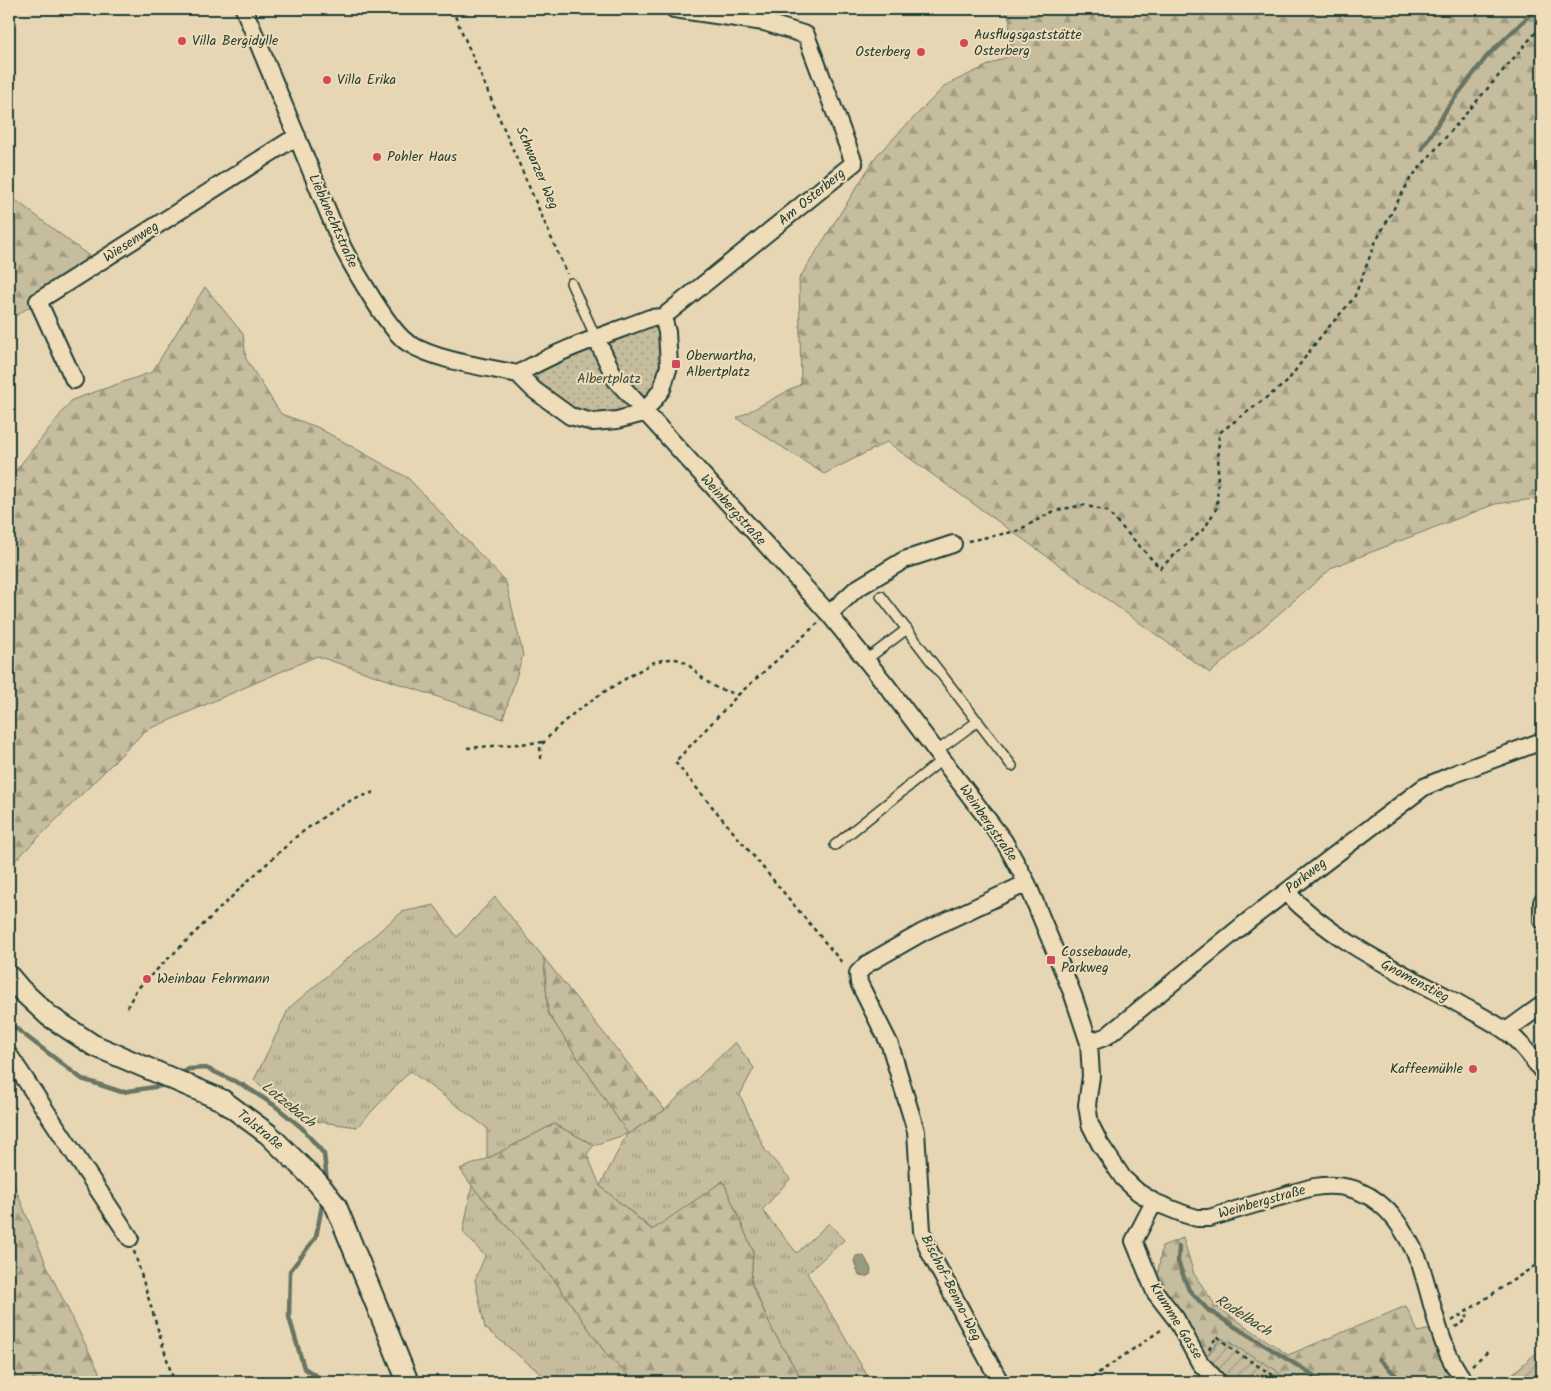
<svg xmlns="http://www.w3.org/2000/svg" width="1551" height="1391" viewBox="0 0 1551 1391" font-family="Kalam,sans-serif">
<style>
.grass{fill:url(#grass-tufts);stroke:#727d69}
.forest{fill:url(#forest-firs);stroke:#727d69}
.park{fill:url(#park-dots);stroke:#727d69}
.garden{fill:url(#garden-furrows);stroke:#727d69}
.water{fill:#989981;stroke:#687462}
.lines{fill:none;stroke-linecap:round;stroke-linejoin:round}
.stream{stroke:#687462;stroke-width:4.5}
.service-casing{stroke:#1f3d34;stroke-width:12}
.minor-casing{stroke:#1f3d34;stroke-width:20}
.tertiary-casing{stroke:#1f3d34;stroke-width:24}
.path{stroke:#1f3d34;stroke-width:2.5;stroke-dasharray:4 4;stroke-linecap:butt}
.service{stroke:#efdcb9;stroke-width:9}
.minor{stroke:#efdcb9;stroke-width:16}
.tertiary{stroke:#efdcb9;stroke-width:20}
.poi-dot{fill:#d1495b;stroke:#efdcb9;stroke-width:2}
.labels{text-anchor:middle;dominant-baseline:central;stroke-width:4;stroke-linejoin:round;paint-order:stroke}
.poi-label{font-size:14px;fill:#1f3d34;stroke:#efdcb9;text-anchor:start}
.street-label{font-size:14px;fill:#1f3d34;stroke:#efdcb9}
.park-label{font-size:14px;fill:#385044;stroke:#efdcb9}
.water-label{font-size:15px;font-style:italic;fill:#374f43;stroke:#efdcb9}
</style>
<defs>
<pattern id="grass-tufts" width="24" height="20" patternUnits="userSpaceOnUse" patternTransform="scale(1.25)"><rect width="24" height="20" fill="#c6bd9e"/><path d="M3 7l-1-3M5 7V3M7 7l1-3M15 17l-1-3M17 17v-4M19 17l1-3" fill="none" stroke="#a09b82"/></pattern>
<pattern id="forest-firs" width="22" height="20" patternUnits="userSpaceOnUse" patternTransform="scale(1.25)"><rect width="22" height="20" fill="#c6bd9e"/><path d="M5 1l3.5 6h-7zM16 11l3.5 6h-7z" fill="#a09b82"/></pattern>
<pattern id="park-dots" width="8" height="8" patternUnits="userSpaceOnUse" patternTransform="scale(1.25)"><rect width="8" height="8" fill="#c6bd9e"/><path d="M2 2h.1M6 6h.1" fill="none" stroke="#a09b82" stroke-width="1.8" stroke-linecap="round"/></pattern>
<pattern id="garden-furrows" width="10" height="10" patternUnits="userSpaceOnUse" patternTransform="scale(1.25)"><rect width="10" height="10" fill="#c6bd9e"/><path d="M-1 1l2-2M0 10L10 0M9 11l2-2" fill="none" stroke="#a09b82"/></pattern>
</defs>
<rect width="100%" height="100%" fill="#e7d6b4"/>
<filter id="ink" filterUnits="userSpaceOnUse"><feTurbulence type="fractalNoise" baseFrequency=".02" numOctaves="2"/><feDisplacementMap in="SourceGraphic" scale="10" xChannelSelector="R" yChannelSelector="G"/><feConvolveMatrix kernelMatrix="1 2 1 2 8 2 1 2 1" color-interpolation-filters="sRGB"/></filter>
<g filter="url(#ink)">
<path class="grass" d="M495,897l49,61 4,55 80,121 37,-24 70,-68 19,26 -14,27 25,55 25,29 -28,31 35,43 32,-30 15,17 -37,33 64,109h-68l-30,-51 -22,-49 2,-31 -30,-70 -70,49 -53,-44 27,-52 -33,11 -40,-21 -67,35v-31l-77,-57 -53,56 -56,-8 -47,-39 35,-72 113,-96 32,-7 23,32z
M472,1186l83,95 52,74 29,27h-85l-66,-54 -10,-48 10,-24 -22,-24z"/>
<path class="forest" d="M1003,9h539v489l-47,6 -162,63 -123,106 -323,-231 -63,32 -87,-56 64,-34 -2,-105 78,-124 69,-70 62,-29 2,-36z
M9,195l89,68 -89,57z
M205,287l38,47 3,25 35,55 36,13 91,51 98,104 17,73 -20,64 -186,-63 -172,75 -136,136v-388l63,-79 80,-28z
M544,958l121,152 -37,24 -80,-121z
M554,1124l40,21 -7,9 13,32 52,44 71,-49 30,70 -2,32 22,48 30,51h-167l-29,-27 -52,-74 -83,-95 -12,-17 27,-10z
M9,1172l39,97 56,113h-95z
M1183,1238l11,36 22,32 72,49 118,-49 12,26 13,-3 11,31 14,22h-166l-17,-14 -73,-5 -45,-71 7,-46z"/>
<path class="park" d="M645,327l10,1 4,7 2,17 -2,23 -12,19 -28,19 -25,3 -19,-6 -37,-27 -3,-8 5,-6z"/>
<path class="garden" d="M1221,1338l52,30 17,14h-72l-18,-19z
M1542,1348v34h-26l-6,-6z"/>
<path class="water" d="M861,1255l3,1 7,13 -1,6 -6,2 -5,-2 -5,-14 2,-5z"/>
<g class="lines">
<path class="stream" d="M1422,149l26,-42 40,-52 48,-46
M9,1023l73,56 40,13 39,-6 5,-3
M179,1075l10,-6 17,-1 37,17 31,20 28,23 22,26 3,28
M323,1200l-7,37 -26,34 -1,46 15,51 22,14
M1179,1247l-1,15 11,28 19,20 116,72
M1379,1359l24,23"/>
<defs>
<path id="service" d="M571,283l25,55
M881,596l131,170
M866,660l41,-31
M937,751l41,-30
M835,845l108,-86"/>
<path id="minor" d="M244,9l99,239c11,21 47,84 65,95 29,18 77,24 110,31
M663,317l191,-154 -48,-128 -42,-13 -90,-13
M596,338l20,42 213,234 58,72 117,155 23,42 46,112 16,48 2,33 -4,29 3,19 10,20 23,34 15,14 16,10 30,12 13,4h12c23,-7 47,-14 70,-21 12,-3 24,-8 36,-10 38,-6 66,10 87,42 8,13 17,28 21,44 12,38 17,77 42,109
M518,374l16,16 36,26 23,6 24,-2 27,-7 18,-24 7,-23 -2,-34 -4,-15
M518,374c41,-25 88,-39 132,-56l13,-1
M74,380l-36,-79 259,-165
M829,614l27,-25 48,-29 49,-16
M1286,892c47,49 109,77 168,109 17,10 37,19 53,31 14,10 24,25 35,39
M1542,902v18
M1506,1031l36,-26
M1089,1043l18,-7 141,-115 176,-134 35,-15 83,-31
M9,1055l121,183
M1154,1202l-20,39 21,51 21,27 24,44 18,19
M1000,1382l-71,-131 -7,-20 -6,-100 -26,-86 -31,-62 -1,-10 9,-9 56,-32 104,-49"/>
<path id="tertiary" d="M9,976l11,13 29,27 44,29 129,55 46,34 50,49 18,23 72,176"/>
</defs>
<use href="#service" class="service-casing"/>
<use href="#minor" class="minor-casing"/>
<use href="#tertiary" class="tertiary-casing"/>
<path class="path" d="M452,9l115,265
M968,541l49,-10 37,-20 29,-6 24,6 53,57 45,-40 12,-21 2,-74 67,-50 35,-47 33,-38 21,-55 35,-64 132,-154
M818,623l-80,72 -63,67 169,203
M467,748l77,-6
M541,759l-1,-12c29,-37 72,-60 112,-84 37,-13 36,8 63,24 6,3 15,5 23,8
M127,1008l9,-18 113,-110 48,-44 29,-21 24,-14 24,-9
M134,1251l40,131
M1452,1321l90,-60
M1455,1327l9,-5 -1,-3 9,-5
M1209,1349l8,-13 17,15 50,31
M1472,1365l18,-15
M1085,1382l79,-54"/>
<use href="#service" class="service"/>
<use href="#minor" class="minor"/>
<use href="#tertiary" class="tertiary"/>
</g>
</g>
<g class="poi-dot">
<circle cx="182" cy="41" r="5"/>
<circle cx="964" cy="43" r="5"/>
<circle cx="921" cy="52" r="5"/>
<circle cx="327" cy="80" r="5"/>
<circle cx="377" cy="157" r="5"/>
<rect x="671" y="359" width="10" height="10" rx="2.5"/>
<rect x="1046" y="955" width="10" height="10" rx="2.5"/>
<circle cx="147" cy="979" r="5"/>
<circle cx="1473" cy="1069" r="5"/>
</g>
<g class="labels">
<g class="poi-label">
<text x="974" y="35">Ausflugsgaststätte<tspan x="974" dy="16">Osterberg</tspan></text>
<text x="192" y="41">Villa Bergidylle</text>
<text x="911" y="52" text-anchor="end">Osterberg</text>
<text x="337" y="80">Villa Erika</text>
<text x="387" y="157">Pohler Haus</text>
<text x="686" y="356">Oberwartha,<tspan x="686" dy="16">Albertplatz</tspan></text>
<text x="1061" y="952">Cossebaude,<tspan x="1061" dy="16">Parkweg</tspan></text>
<text x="157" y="979">Weinbau Fehrmann</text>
<text x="1463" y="1069" text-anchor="end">Kaffeemühle</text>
</g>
<g class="street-label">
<text transform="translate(537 168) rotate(67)">Schwarzer Weg</text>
<text transform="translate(812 197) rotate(-39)">Am Osterberg</text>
<text transform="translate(333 221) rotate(66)">Liebknechtstraße</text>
<text transform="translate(131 242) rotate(-33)">Wiesenweg</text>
<text transform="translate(733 510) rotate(48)">Weinbergstraße</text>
<text transform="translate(988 823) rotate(55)">Weinbergstraße</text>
<text transform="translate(1306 876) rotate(-38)">Parkweg</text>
<text transform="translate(1415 981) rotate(28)">Gnomenstieg</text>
<text transform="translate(260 1130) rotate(39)">Talstraße</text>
<text transform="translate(1262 1202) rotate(-16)">Weinbergstraße</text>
<text transform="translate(951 1288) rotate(63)">Bischof-Benno-Weg</text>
<text transform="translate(1176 1321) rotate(58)">Krumme Gasse</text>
</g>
<g class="park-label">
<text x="609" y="379">Albertplatz</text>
</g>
<g class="water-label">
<text transform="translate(288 1105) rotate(39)">Lotzebach</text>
<text transform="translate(1243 1316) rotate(33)">Rodelbach</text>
</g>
</g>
<rect width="1551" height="1391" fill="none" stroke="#efdcb9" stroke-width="30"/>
<rect x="15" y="15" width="1521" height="1361" fill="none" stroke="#1f3d34" stroke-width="2" filter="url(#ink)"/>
</svg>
